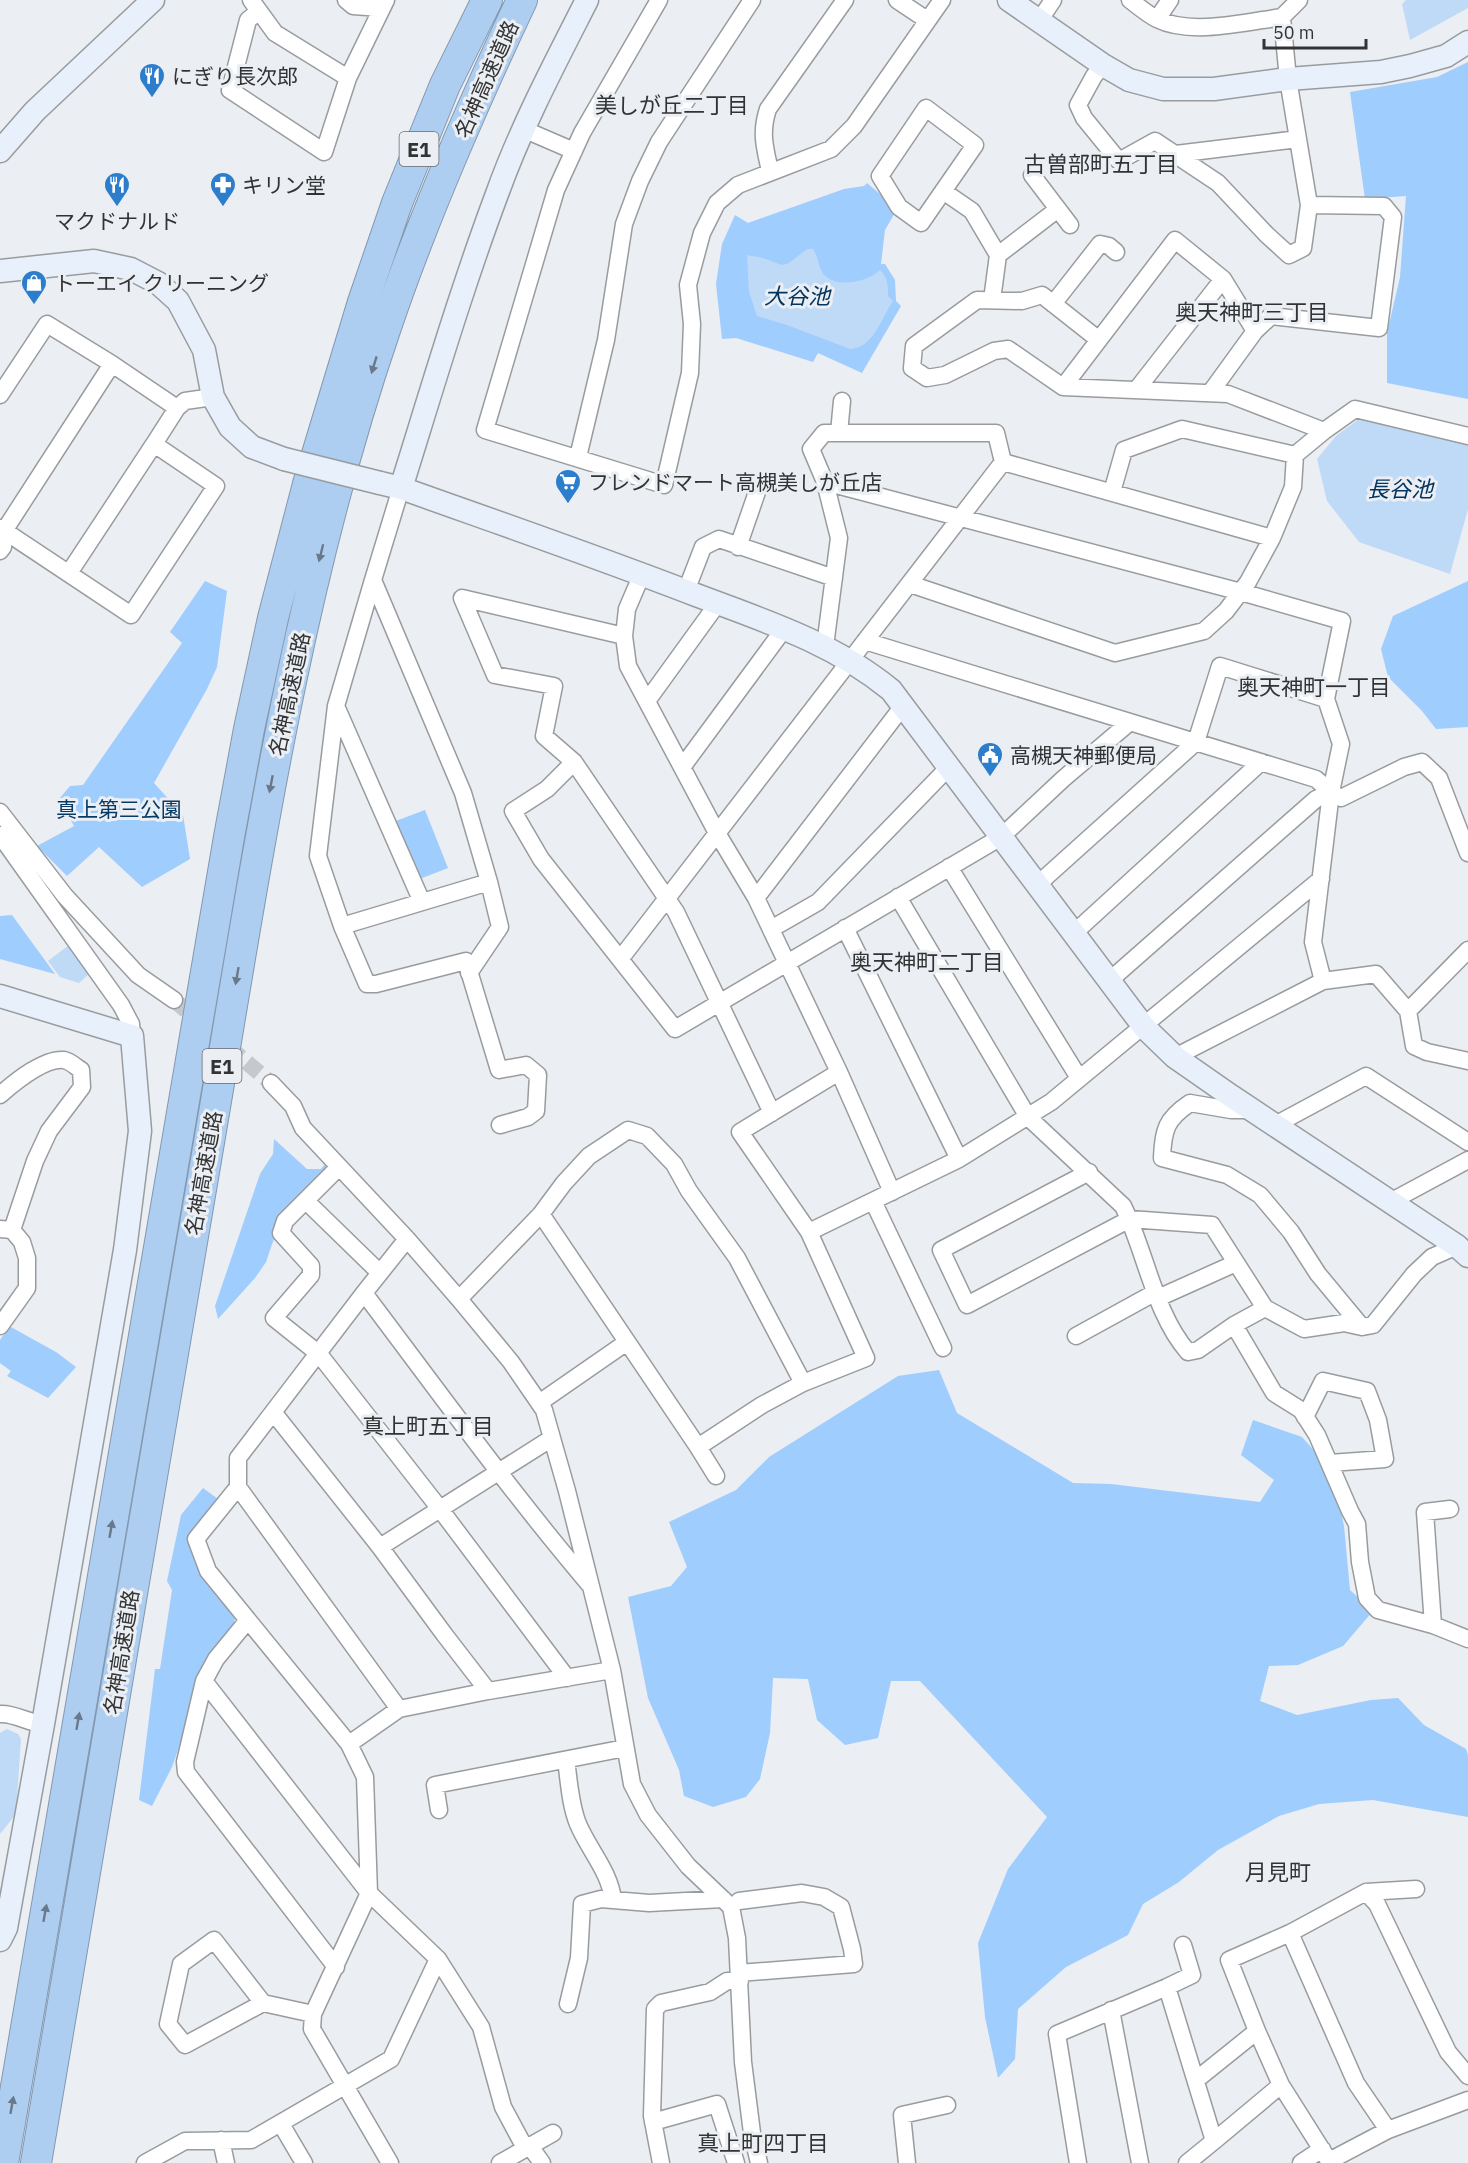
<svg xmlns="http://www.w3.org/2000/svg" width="1468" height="2163" viewBox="0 0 1468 2163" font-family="'IBM Plex Sans','Noto Sans JP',sans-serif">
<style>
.green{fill:#9fcdfe}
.water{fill:#bfdaf7}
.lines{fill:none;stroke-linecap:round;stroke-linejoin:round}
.street-tunnel{stroke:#c6c9cc;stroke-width:16;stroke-dasharray:16 8;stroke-linecap:butt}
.street-casing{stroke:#999c9f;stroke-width:19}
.secondary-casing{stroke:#999c9f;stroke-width:25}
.highway-casing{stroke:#8398af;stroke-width:32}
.street{stroke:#fff;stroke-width:16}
.secondary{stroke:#e7f0fb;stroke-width:22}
.highway{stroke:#aecef1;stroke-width:30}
.secondary-bridge-casing{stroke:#999c9f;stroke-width:25;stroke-linecap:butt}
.secondary-bridge{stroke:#e7f0fb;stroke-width:22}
.oneway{fill:#6a7989}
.labels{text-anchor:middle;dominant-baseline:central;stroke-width:6;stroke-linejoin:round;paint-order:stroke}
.shield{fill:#ebeef2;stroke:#6a6b6d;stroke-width:1.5}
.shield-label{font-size:20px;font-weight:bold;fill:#323334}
.poi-label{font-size:21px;fill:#323334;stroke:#ebeef2;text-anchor:start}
.street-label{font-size:21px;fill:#323334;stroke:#ebeef2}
.park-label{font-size:21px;fill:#083a66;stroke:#ebeef2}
.neighbourhood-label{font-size:22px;fill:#323334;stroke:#ebeef2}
.water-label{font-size:22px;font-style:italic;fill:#033561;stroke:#ebeef2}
</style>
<rect width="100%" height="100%" fill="#ebeef2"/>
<path class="green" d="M1468,62v337l-81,-16v-50l13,-56 6,-81 -41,3 -15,-107 87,-15z
M867,183l20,17 9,11 -11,19 -4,34h4l10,16 1,21 5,5 -39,67 -44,-20 -5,9 -77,-24 -14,1 -6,-55 6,-40 13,-29 13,8 96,-34 20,-3z
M205,581l22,10 -10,76 -10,22 -53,94 29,32 7,44 -48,28 -43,-40 -32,29 -30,-30 37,-20 -15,-27 11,-13 13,-1 99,-142 -12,-11z
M1468,581v146l-32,2 -14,-18 -34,-34 -7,-28 12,-33z
M425,810l23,58 -31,12 -24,-58z
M12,915l43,59 -55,-15v-43z
M274,1139l33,30h14l4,-5 3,2 -47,52 -15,44 -11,16 -37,41 -3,-13 45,-132 13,-20z
M9,1326l47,26 20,15 -28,31 -41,-22 4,-5 -11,-8v-23z
M939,1370l18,43 116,70 38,1 149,18 14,-22 -33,-25 12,-35 49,17 25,28 6,10 11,51 6,64 23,21 -30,35 -45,19 -29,1 -9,35 37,14 74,-15 27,-2 26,27 42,24 2,6v62l-95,-17 -54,4 -40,12 -61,34 -39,32 -36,22 -15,31 -62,32 -48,42 -3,50 -17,19 -13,-61 -7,-74 30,-74 39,-52 -127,-136h-29l-13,57 -33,7 -28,-25 -9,-41 -35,-1 -3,55 -10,46 -14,18 -33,10 -29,-11 -5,-26 -31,-72 -20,-101 43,-11 16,-19 -18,-45 67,-32 33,-33 129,-81z
M203,1488l15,11 -28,37 5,27 40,53 -1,11 -22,26 -40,114 -20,39 -13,-6 16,-131h5l12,-79 -5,-9 14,-66z"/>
<path class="water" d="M1406,0h62v8l-58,32 -8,-36z
M807,249h6c5,7 5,16 9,23 11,18 46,10 58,-2 8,8 8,16 8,26l5,5c-12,17 -19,47 -43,48l-63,-24 -30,-9 -8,-24 -2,-37 16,3 19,7 7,-2z
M1363,416l105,23v70l-18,65 -91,-32 -32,-41 -10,-42 19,-23z
M69,945l20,29 -10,9 -19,-6 -12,-16z
M7,1729l11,5 3,5 -5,75 -16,20v-101z"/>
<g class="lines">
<path class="street-tunnel" d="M174,1000l97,83"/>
<defs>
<path id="street" d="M251,0l24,33 73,45
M346,0l7,6 28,2
M659,0l-77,133 -26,57 -71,240 179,55 26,-112 2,-49 -4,-39 14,-52 15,-30 21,-18 93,-36 23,-23 88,-126
M897,0l30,20
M259,11l-11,9 -18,70 94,62 24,-74 38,-78
M1282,17l17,-17
M1157,19l13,-19
M1039,21l14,-21
M1103,65l-9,11 -16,29 6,13 35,43 36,-20 63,42 49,52 22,20 14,-7 6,-43 -21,-126 -6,-62c-36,5 -91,19 -125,2 -10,-5 -19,-13 -27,-19
M926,108l49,37 -54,78 -22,-16 -19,-31z
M523,129l51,22
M1176,154l122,-15
M770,171c-5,-23 -10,-38 -2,-62l77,-109
M1032,175l38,50
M943,191l29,20 26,44 -6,45
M998,255l60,-46
M1053,304l47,-60 9,2 7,6
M1099,340l-57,-45 -20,6 -45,-1 -63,46 -2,22 15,10 18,-3 49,-24 14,-2 55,38 165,7 96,37
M1063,387l112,-147 48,39 32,52
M1137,389l86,-110
M1210,393l45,-62 16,-15 108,12 14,-111 -9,-11 -75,-1
M0,395l47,-71 65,40
M839,433l3,-32
M578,457l28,-117 18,-116 16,-43 19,-39 93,-142
M1003,462l269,76
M825,482l416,110 101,29 -16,78 15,45 -10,48 -18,150 10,39
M1112,492l12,-42 58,-21 113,26
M0,528l131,87 85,-129 -62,-42 23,-36 8,-7 28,-4
M738,547l19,-55
M0,551l3,-4 1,-16 108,-167 65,44
M69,573l85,-129
M642,574l-15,35 -3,27 4,30 89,167 39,65 83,174 53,120
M373,580l28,-92
M910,584l205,69 89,-22 22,-20 22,-29 24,-44 21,-51 2,-32 29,-24 31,-22 113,27
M686,591l17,-44 16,-8 115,39
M624,636l-162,-38 33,77 59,11 -10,50 30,26 102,150 96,201
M865,641l451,138 15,13 10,6 63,-31 18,-5 17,16 29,75
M825,646l14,-108 -14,-56 -14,-33 13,-16h172l7,29
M647,701l71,-98
M336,706l86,196
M574,762l-27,27 -34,22 28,48 134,170 326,-192 62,-58 67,-57
M683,766l101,-137
M0,812l65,84 73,79 36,25
M0,835l121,170 10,19 1,12
M949,867l130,211
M1037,885l159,-143 24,-76 106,33
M898,897l130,220 95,89c23,46 31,107 65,146l10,-2 36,-25 31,-17 39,21 40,-6 18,4 11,-2 41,-51 18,-17 25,-11
M756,898l147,-192
M342,926l147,-44 -26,-89 -90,-213 -37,126 -18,150 24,70 25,58h9l90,-23 33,109 27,-5 12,10 -2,36 -8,6 -28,8
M845,928l114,231
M771,929l47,-27 131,-135
M1074,933l187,-171
M621,958l382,-496
M469,973l31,-46 -11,-45
M1109,981l207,-182 15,-7
M1408,1011l60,-61
M1175,1057l148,-76 53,-7 32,37 6,35 13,6 41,9
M271,1083l22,23 10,22 104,111 52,60 52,63 33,48 23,81 45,179 20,114 16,31 40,51 43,41 6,31 6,124 9,71 7,30
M0,1095c15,-13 44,-37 64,-35 6,1 12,7 17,10l1,17 -33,44 -14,30 -23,69
M1252,1110h-21l-41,-7c-24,16 -27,27 -28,55l65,17 33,20 31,37 27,42 44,53
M1275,1125l91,-49 102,66
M339,1167l-54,54 -4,12 30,33v9l-37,43 45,36 121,155 127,169
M1089,1172l-148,78 26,55 163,-86 82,6 53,83
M306,1201l74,72
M873,1201l70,147
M1390,1202l78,-42
M541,1214l157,233 64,-42 41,-22 63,-25 -57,-126 -69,-100 99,-60
M0,1229l12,1 10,12 5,16v30l-27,38
M809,1232l150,-73 92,-57 270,-223
M364,1293c74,98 146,198 225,291
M1158,1298l78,-35
M459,1299l82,-85 23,-31 25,-27 39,-26 19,6 27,28 15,27 48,67 66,125
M1234,1325l40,68 27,17 16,25 33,76 7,13 3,38 7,36 11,12 55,15 35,14
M1076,1336l80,-44
M539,1403l88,-61
M273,1412l107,135 64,87 44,57
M1305,1417l18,-36 44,10 11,29 7,39 -55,4
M698,1447l18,29
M238,1487l161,222
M380,1547l172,-109
M248,1620l-32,39 -12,22 -19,81 1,10 150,195
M1433,1625l-8,-113 25,-3
M204,1681l165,212 69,66 43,68 22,80 22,41
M0,1714c15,-1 28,9 43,10
M349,1744l50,-35 89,-18 124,-21
M566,1760c3,21 4,44 12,64 11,26 32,48 35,76
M439,1810l-4,-25 190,-37
M1366,1892l50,-3
M739,1901l63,-8 22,4 17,10 11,42 2,15 -115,9
M1290,1933l76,-41 11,12 71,148 20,24
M1167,1987l25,-12 -9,-30
M263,2003l-78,42 -17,-21 13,-60 33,-24 49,63 50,11
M568,2004l11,-46 3,-54 19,-5 48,4 74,-4
M1111,2010l29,153
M1257,2031l24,54 48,76 59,-31
M1196,2080l61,-49 -28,-71 61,-27 66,150 32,47 80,-30
M653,2122l64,-18 19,59
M281,2124l23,39
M221,2140l5,23
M1214,2141l67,-56
M529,2145l13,18
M145,2163l40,-22 66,-1 140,-81 47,-100
M390,2163l-78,-134 1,-15 56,-121 -4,-116 -16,-33 -141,-173 -12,-32 42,-52v-29l126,-165 43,-54
M500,2163l53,-30
M661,2163l-9,-47 3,-107 6,-6 49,-11 17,-11h13
M907,2163l-5,-48 45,-10
M1078,2163l-21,-129 110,-47 47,154 -27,22
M1301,2163l21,-14"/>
<path id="secondary" d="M1009,0l94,65 26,15 34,9h51l74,-10 93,-7 29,-6 36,-10 22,-14
M0,151l35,-40 118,-111
M0,271l94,-10 37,8 27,14 20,18 26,49 9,47 17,30 22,20 32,12
M380,483l21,5c98,35 197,69 295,107 69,26 136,47 195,95l253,337 31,30 56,39 226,150 11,10
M401,488c31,-99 60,-198 96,-294 24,-67 58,-131 90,-194
M0,996l132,40 8,95 -15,119 -82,474 -37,204 -6,12"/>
<path id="highway" d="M3,2163l226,-1326 20,-108 24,-111 35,-134 55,-182 34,-99 48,-118 42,-85
M36,2163c57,-334 112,-669 170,-1003 48,-279 87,-562 179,-830 38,-113 86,-222 137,-330"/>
</defs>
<use href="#street" class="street-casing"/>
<use href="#secondary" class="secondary-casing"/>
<use href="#highway" class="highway-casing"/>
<use href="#street" class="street"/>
<use href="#secondary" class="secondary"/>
<use href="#highway" class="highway"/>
<defs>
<path id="secondary-bridge" d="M284,459l96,24"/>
</defs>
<use href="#secondary-bridge" class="secondary-bridge-casing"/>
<use href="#secondary-bridge" class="secondary-bridge"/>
</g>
<defs><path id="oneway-solid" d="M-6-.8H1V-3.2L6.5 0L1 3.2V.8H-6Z" transform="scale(1.5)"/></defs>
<g class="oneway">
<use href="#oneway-solid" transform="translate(374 365) rotate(107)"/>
<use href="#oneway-solid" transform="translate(321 553) rotate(104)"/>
<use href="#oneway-solid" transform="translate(271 784) rotate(101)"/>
<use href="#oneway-solid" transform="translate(237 976) rotate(100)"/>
<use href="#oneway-solid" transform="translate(111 1529) rotate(-80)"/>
<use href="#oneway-solid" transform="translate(78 1721) rotate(-80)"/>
<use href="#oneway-solid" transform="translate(45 1913) rotate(-80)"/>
<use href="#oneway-solid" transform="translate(12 2105) rotate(-80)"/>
</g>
<defs>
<symbol id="restaurant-pin" viewBox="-11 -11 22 30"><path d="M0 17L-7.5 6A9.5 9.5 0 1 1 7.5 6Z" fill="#2c7ecd" stroke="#ebeef2"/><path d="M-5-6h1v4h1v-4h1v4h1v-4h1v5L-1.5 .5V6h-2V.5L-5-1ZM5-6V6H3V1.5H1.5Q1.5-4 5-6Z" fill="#fff"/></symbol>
<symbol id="pharmacy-pin" viewBox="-11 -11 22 30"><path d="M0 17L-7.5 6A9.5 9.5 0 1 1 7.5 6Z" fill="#2c7ecd" stroke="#ebeef2"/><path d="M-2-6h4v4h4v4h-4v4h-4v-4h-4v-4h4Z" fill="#fff"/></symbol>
<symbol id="shop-pin" viewBox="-11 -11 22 30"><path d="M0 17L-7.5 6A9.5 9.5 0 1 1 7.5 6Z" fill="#2c7ecd" stroke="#ebeef2"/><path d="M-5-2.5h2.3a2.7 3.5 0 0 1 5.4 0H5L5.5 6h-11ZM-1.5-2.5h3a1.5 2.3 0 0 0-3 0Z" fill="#fff"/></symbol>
<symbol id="supermarket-pin" viewBox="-11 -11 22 30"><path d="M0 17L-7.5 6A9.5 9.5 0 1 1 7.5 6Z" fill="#2c7ecd" stroke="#ebeef2"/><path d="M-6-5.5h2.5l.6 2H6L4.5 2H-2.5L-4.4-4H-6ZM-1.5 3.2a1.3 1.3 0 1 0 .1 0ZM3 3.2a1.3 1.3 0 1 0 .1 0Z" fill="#fff"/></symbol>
<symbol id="civic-pin" viewBox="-11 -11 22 30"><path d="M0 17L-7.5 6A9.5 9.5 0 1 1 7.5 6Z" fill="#2c7ecd" stroke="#ebeef2"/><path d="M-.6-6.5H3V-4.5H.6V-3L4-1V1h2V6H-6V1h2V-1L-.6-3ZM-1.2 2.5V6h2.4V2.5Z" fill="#fff"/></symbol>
</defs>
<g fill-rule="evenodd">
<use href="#restaurant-pin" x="137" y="61" width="30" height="40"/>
<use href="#restaurant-pin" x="102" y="170" width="30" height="40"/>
<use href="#pharmacy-pin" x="208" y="170" width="30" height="40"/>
<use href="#shop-pin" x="19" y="268" width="30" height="40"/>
<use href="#supermarket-pin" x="553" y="467" width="30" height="40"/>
<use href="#civic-pin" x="975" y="740" width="30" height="40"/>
</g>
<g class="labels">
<g class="shield">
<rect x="399.5" y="132" width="39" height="34" rx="4.5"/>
<rect x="202.5" y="1049" width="39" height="34" rx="4.5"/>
</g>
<g class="shield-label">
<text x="419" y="149">E1</text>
<text x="222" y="1066">E1</text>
</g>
<g class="poi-label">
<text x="172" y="76">にぎり長次郎</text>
<text x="242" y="185">キリン堂</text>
<text x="117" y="221" text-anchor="middle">マクドナルド</text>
<text x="54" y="283">トーエイ クリーニング</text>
<text x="588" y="482">フレンドマート高槻美しが丘店</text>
<text x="1010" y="755">高槻天神郵便局</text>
</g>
<g class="street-label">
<text transform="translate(486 79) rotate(-66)">名神高速道路</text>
<text transform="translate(289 694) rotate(-78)">名神高速道路</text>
<text transform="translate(203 1173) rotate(-80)">名神高速道路</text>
<text transform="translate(121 1652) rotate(-81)">名神高速道路</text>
</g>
<g class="park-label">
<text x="119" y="809">真上第三公園</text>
</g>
<g class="neighbourhood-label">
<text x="672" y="104">美しが丘二丁目</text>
<text x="1101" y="163">古曽部町五丁目</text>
<text x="1252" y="311">奥天神町三丁目</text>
<text x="1314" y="686">奥天神町一丁目</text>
<text x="927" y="961">奥天神町二丁目</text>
<text x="428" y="1425">真上町五丁目</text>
<text x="1278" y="1871">月見町</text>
<text x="763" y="2142">真上町四丁目</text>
</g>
<g class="water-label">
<text x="797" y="295">大谷池</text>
<text x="1400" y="488">長谷池</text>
</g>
</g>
<path d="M1264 39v9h102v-9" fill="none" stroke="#323334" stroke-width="3"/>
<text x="1273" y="39" font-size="18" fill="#323334" stroke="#ebeef2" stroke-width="4.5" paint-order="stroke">50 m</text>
</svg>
